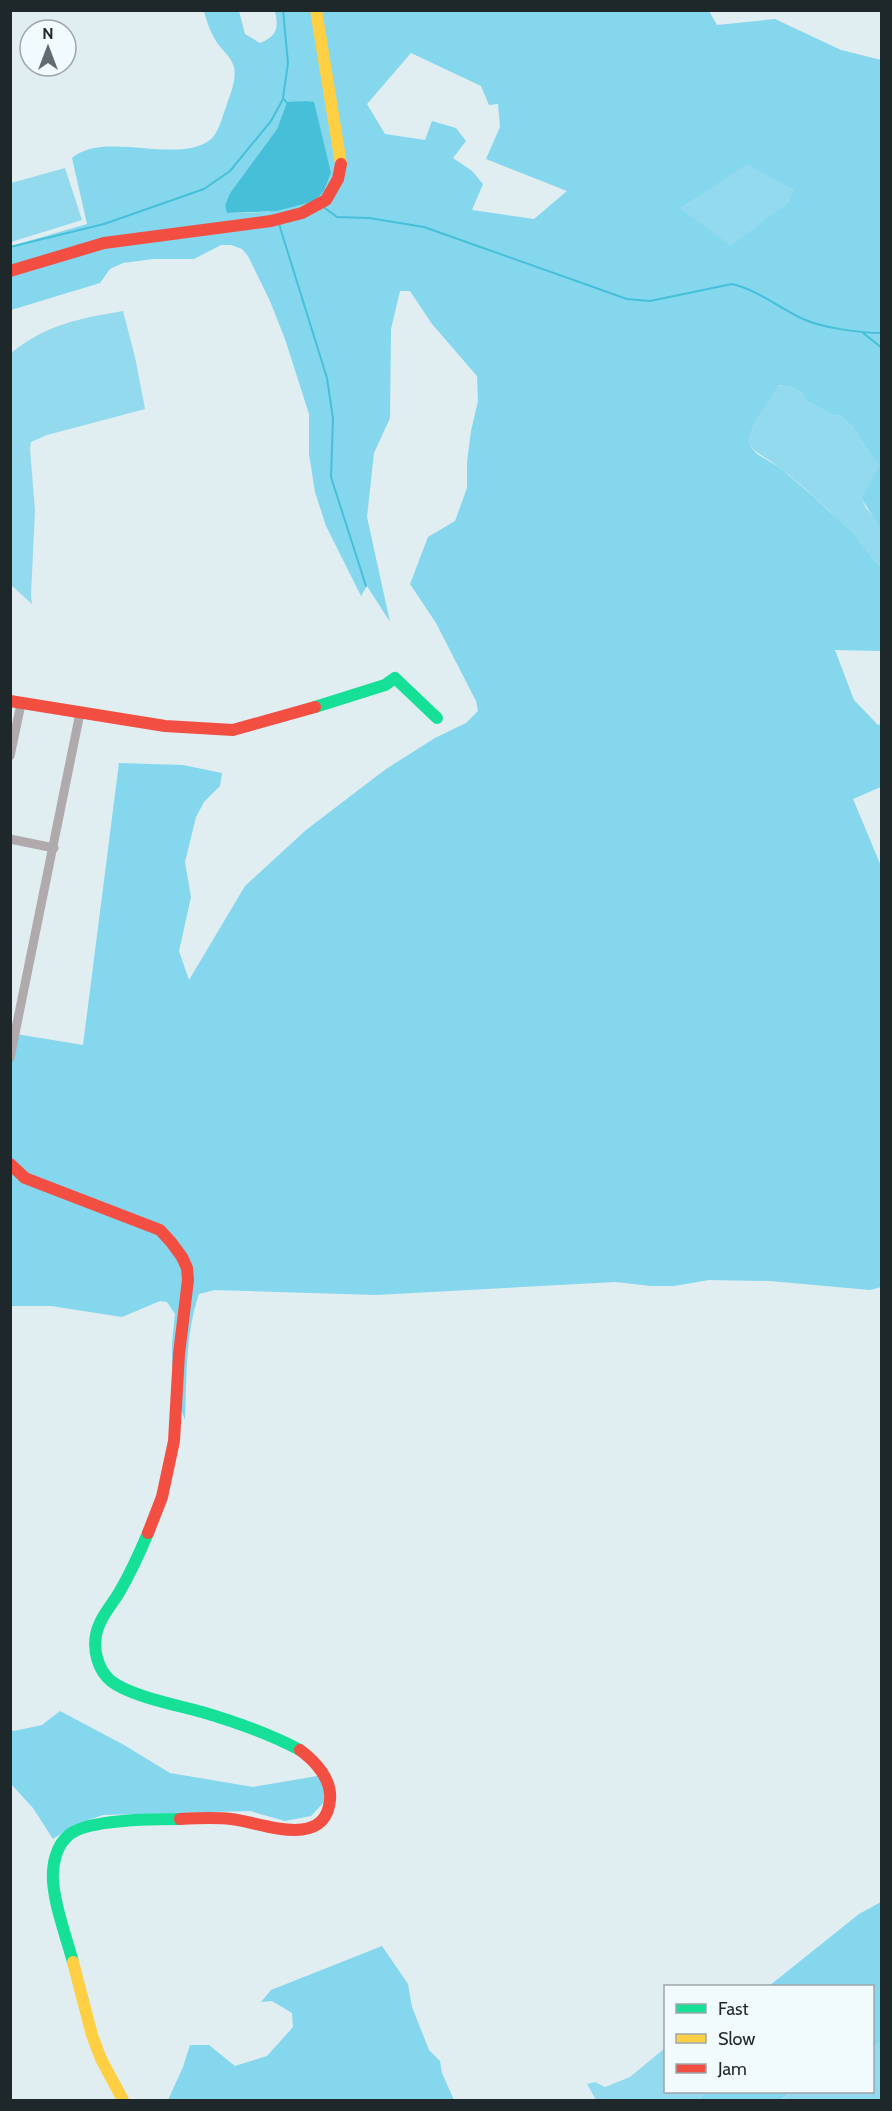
<svg xmlns="http://www.w3.org/2000/svg" width="892" height="2111" viewBox="0 0 892 2111" font-family="Cabin,sans-serif">
<style>
.green{fill:#93daee}
.forest{fill:#85d7ed;fill-rule:evenodd}
.water{fill:#46c0d9}
.lines{fill:none;stroke-linecap:round;stroke-linejoin:round}
.stream{stroke:#46c0d9;stroke-width:2}
.street{stroke:#b1aaac;stroke-width:9}
.fast{stroke:#16e098;stroke-width:12}
.slow{stroke:#ffcf43;stroke-width:12}
.jam{stroke:#f24e42;stroke-width:12}
</style>
<rect width="100%" height="100%" fill="#e0edf1"/>
<path class="green" d="M747,163l46,27 -5,12 -57,45 -50,-39z
M65,168l17,52 -71,22v-59z
M123,311l12,46 10,52 -98,26 -16,7 -1,7 5,61 -4,85 1,9 -21,-19v-232c37,-29 66,-34 112,-42z
M777,385l15,2 10,6 6,9 25,13 8,1 12,11 11,18 17,21 -20,32 5,10 15,18v42c-30,-37 -64,-71 -102,-101 -10,-8 -21,-12 -30,-22 1,-24 19,-39 28,-60z
M881,2042v58h-100l11,-8h80l1,-45z
M665,2048l1,44h40l-8,8h-102l-9,-16 8,-2 10,5 25,-10z"/>
<path class="forest" d="M204,11h35l6,23 15,9c17,-7 19,-15 15,-32h434l8,14 58,-6 66,31 40,10v466l-3,-2 -17,-26 19,-32 -16,-21 -11,-18 -12,-11 -8,-1 -25,-13 -6,-9 -10,-6 -14,-2c-10,21 -28,36 -29,60l8,9 22,13 35,30 37,35 30,36v83l-46,-1 19,50 24,25 3,-1v63l-28,12 28,67v421l-11,3 -100,-9 -61,-1 -35,6h-23l-36,-4 -239,13 -161,-5 -16,4c-14,41 -12,83 -14,126l-13,-33v-43l3,-30 -8,-12 -7,-1 -38,16 -71,-11h-40l-1,-273 73,12 36,-282 64,2 39,8 -2,13 -16,16 -8,15 -11,45 6,35 -12,54 10,29 56,-94 61,-56 80,-61 49,-31 31,-15 12,-12 -2,-10 -40,-78 -26,-39 18,-47 27,-16 12,-33v-26l4,-31 7,-30 -1,-25 -45,-52 -22,-33h-10l-9,38 -1,89 -16,35 -7,64 23,105 -23,-36 -6,10 -35,-70 -11,-34 -6,-38v-40l-24,-75 -15,-38 -22,-45 -6,-7 -11,-4h-10l-27,14h-41l-30,4 -13,6 -10,14 -89,27v-64l76,-22 -15,-66c32,-28 105,7 138,-18 9,-7 12,-23 16,-33 4,-13 11,-27 8,-40 -3,-10 -10,-15 -16,-23 -7,-10 -11,-21 -14,-33zM411,53l70,33 8,19 9,-1 2,23 -14,32 81,32 -33,28 -62,-9 11,-26 -11,-13 -19,-13 13,-17 -10,-13 -24,-7 -7,19 -40,-6 -18,-30zM306,101l25,72 -7,18 -9,10 -48,11 -39,1 -3,-8 5,-12 47,-64 10,-26zM747,164l46,26 -5,12 -57,44 -50,-38z
M60,1711l64,34 46,28 83,14 70,-12 3,25 -15,16 -26,5 -35,-10 -147,4 -29,10 -21,14 -20,-31 -22,-24v-54l3,1 28,-6z
M881,1902v140l-8,5 -1,-61h-103l90,-72z
M382,1946l26,38 4,23 17,43 11,11 2,12 12,27h-286l15,-33 7,-22h19l26,21 32,-10 26,-29 -1,-14 -20,-12 -11,1 10,-12z
M706,2092h86l-12,8h-82z"/>
<path class="water" d="M306,101l8,1 17,71 -7,18 -9,10 -38,10 -50,2 -2,-8 5,-12 47,-64 10,-27z"/>
<g class="lines">
<path class="stream" d="M283,10l5,53 -5,35 4,5
M322,206l15,11 32,1 55,9 203,72 23,2 82,-17c26,6 47,24 71,35 20,9 57,14 79,14
M279,224l48,154 6,41 -2,58 35,109
M10,247l94,-23 100,-35 26,-18 41,-50 12,-22
M863,333l19,15"/>
<path class="street" d="M10,756l11,-52
M10,839l44,9
M10,1058l70,-345"/>
<path class="fast" d="M315,707l70,-22 10,-7 42,40
M148,1533c-8,19 -17,39 -28,58 -8,14 -21,27 -24,44 -3,16 2,35 15,46 19,15 66,24 91,31 34,10 66,21 98,38
M73,1962c-7,-26 -18,-54 -20,-81 -1,-17 3,-36 17,-47 20,-15 84,-15 110,-15"/>
<path class="slow" d="M316,10l25,154
M73,1962l19,73 9,24 22,41"/>
<path class="jam" d="M10,271l94,-28 167,-22 31,-8 24,-13 12,-21 3,-15
M10,701l155,25 68,4 82,-23
M10,1164l15,14 135,52 11,12 11,15 5,11 1,12 -9,74 -5,87 -12,56 -14,36
M180,1819c17,-1 34,-2 51,0 29,3 94,32 99,-19 2,-21 -15,-39 -30,-50"/>
</g>
<rect width="892" height="2111" fill="none" stroke="#1e272a" stroke-width="24"/>
<rect x="664" y="1985" width="210" height="108" fill="#f1fbfe" stroke="#9da6a9" stroke-width="1.5"/>
<rect x="676" y="2004" width="30" height="9" fill="#16e098" stroke="#9da6a9" stroke-width="1.5"/>
<text x="718" y="2015" font-size="18" fill="#1e272a">Fast</text>
<rect x="676" y="2034" width="30" height="9" fill="#ffcf43" stroke="#9da6a9" stroke-width="1.5"/>
<text x="718" y="2045" font-size="18" fill="#1e272a">Slow</text>
<rect x="676" y="2064" width="30" height="9" fill="#f24e42" stroke="#9da6a9" stroke-width="1.5"/>
<text x="718" y="2075" font-size="18" fill="#1e272a">Jam</text>
<g transform="translate(48 48)"><circle r="28" fill="#f1fbfe" stroke="#9da6a9" stroke-width="1.5"/>
<path d="M0-4.5L10 22L0 15L-10 22Z" fill="#626c70"/>
<text y="-9" font-size="16" font-weight="bold" text-anchor="middle" fill="#1e272a">N</text>
</g>
</svg>
